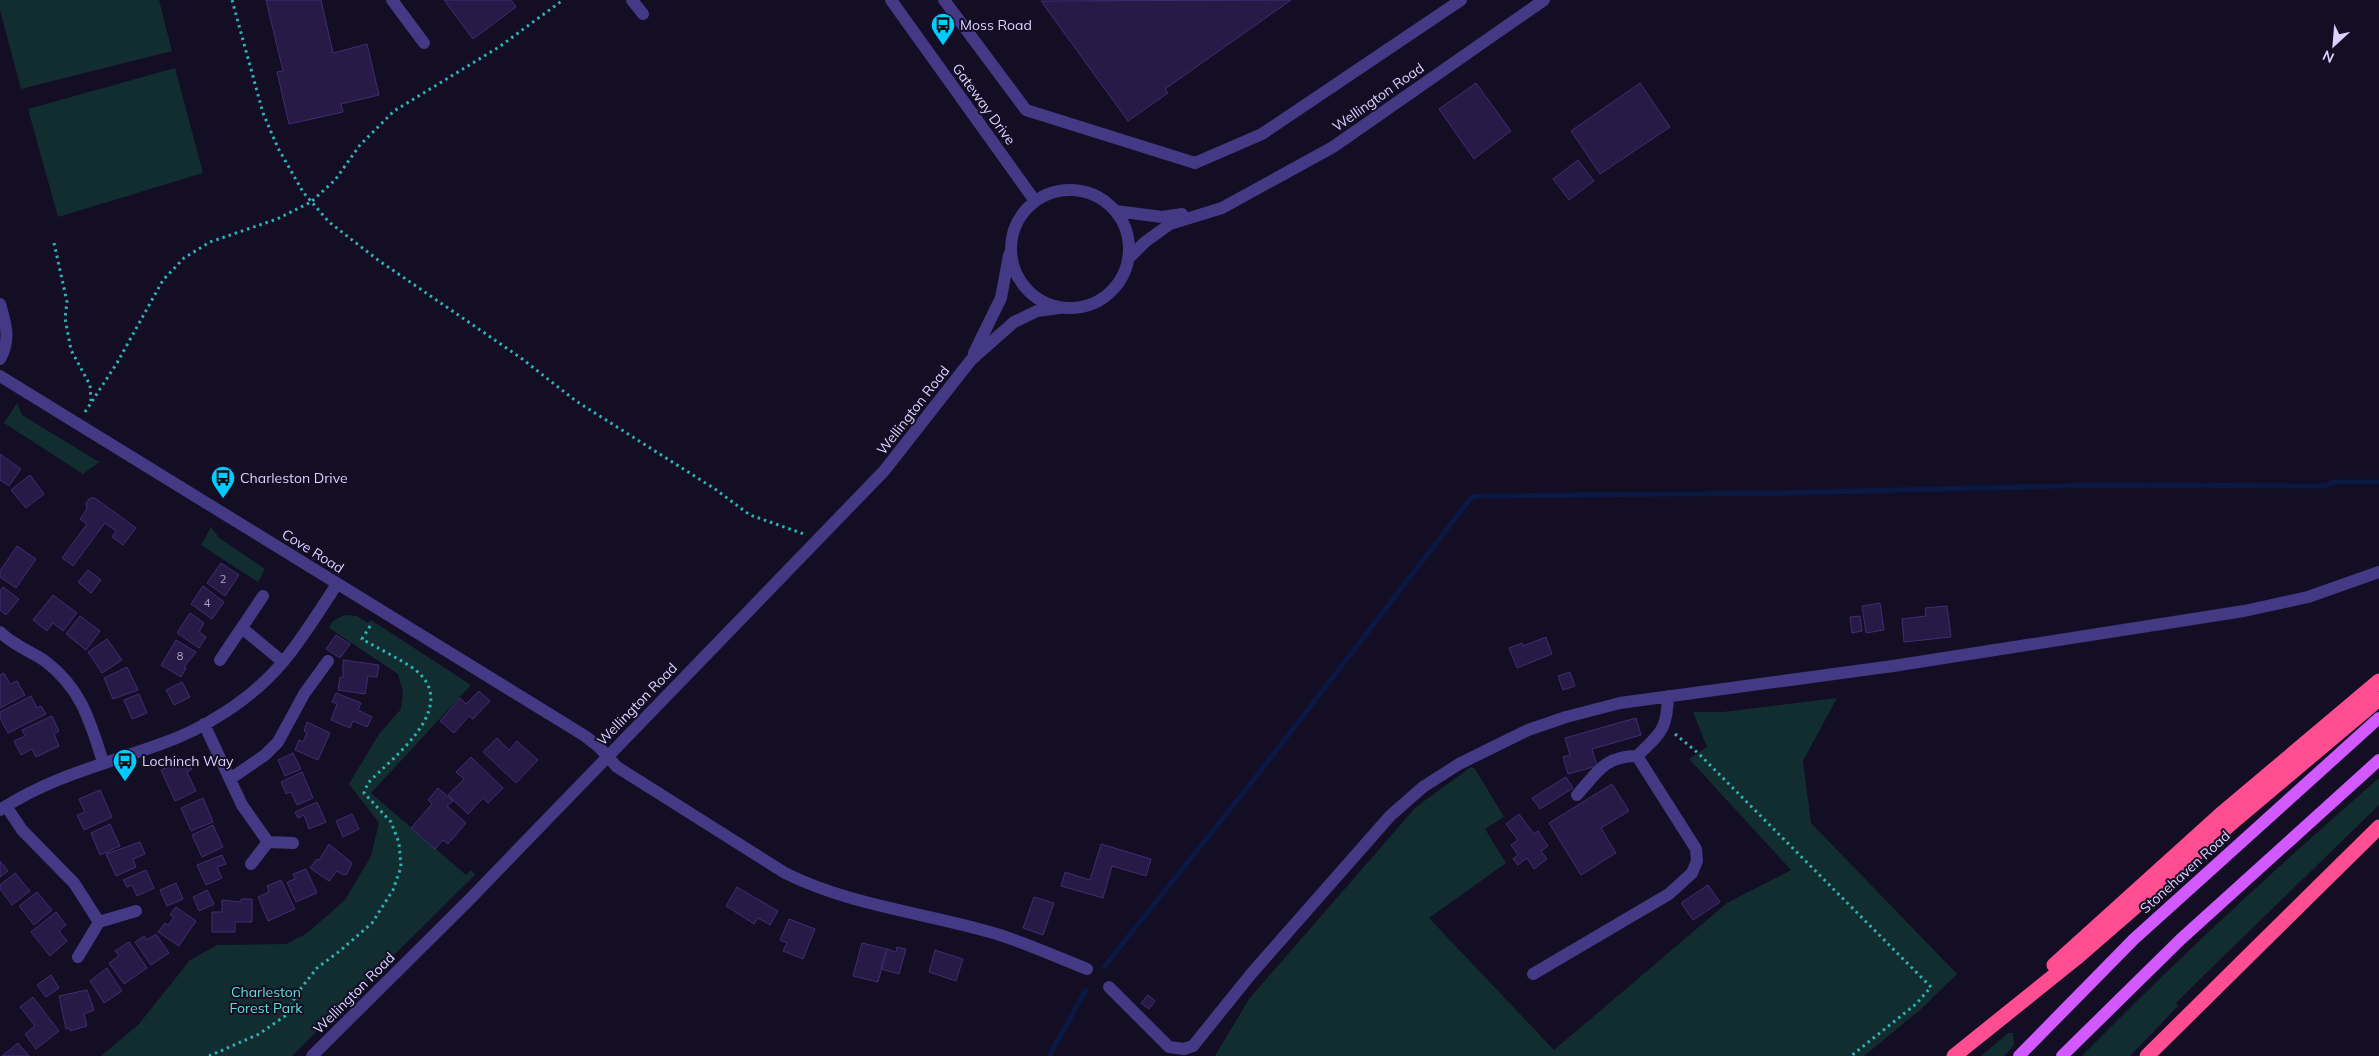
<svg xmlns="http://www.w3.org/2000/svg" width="2379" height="1056" viewBox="0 0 2379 1056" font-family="Mulish,sans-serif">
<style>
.green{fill:#112d2f}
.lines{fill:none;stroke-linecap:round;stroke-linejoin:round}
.stream{stroke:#091943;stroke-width:5}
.building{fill:#271a46;stroke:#412c72}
.path{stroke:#2eb2b7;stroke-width:3;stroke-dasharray:2.5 4;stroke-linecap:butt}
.minor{stroke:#433984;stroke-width:12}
.major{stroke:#d159ff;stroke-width:12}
.highway{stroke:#ff4d91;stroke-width:15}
.labels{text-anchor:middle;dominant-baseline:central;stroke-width:4;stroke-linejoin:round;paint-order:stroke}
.number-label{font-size:11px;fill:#afa4d1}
.poi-label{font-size:14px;fill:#dcd2ff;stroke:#140e25;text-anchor:start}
.street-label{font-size:14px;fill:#dcd2ff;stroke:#140e25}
.park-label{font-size:14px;fill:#5de0cc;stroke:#140e25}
</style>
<rect width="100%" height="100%" fill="#140e25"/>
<path class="green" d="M0,0h159l13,51 -151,38 -21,-79z
M175,68l28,105 -145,44 -30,-108z
M17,403l5,12 77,47 -16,12 -79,-51z
M211,527l8,11 46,31 -7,13 -57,-37z
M344,615l13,1 11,7 3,-3 100,65 -100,108 95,82 5,-5 4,5 -183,181h-191l38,-32 51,-64 27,-15 69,-1 20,-10 39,-34 26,-44 8,-33 -30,-39 30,-50 22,-25 2,-17 -5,-18 -69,-46 4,-7z
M1837,698l-34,63 8,62 146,151 -36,35 -57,47h-649l34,-57 167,-192 55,-40 4,2 29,48 -19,12 21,34 -77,55 125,132 173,-147 64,-33 -102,-111 18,-12 -14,-35h30z
M2379,778v27l-182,177 -21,21 2,3 -48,50h-48c95,-97 195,-189 297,-278z
M2008,1033h5l1,12 -10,11h-23z"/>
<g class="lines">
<path class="stream" d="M1104,967l151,-189 216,-280 8,-2 304,-3 315,-8 228,1 7,-4h46
M1049,1056l37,-66"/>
</g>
<path class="building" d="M266,0h55l12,53 34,-9 12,51 -38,9 2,8 -54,12 -12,-52 6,-1z
M444,0h67l5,7 -43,32z
M1291,0l-126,89 3,4 -40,28 -87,-120z
M1476,83l35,48 -37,28 -35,-50z
M1640,83l30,44 -70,47 -29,-43z
M1578,160l16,21 -25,19 -16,-21z
M0,454l21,15 -12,17 -9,-6z
M30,475l14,19 -18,14 -15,-18z
M90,498h5l41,30 -13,17 -11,-8 4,-6 -11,-8 -32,43 -11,-8 25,-34 -7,-5 7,-10 -1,-6z
M17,546l19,13 -20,29 -16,-11v-6z
M221,563l18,12 -14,21 -18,-13z
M88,570l13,10 -10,13 -13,-11z
M203,586l21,16 -12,17 -21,-15z
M3,587l16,12 -13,16 -6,-5v-19z
M53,595l24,18 -14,18 -10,-8 -6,8 -14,-11z
M1880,603l4,27 -18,3 -4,-27z
M1947,606l4,31 -47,5 -2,-23 24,-3 -1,-8z
M190,613l14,10 -5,9 7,5 -7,11 -22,-15z
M80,616l20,15 -14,19 -20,-16z
M1860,616l2,15 -10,2 -2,-16z
M336,635l14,9 -10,14 -14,-9z
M1546,637l6,17 -35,14 -8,-20 13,-5 1,3z
M107,639l15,21 -20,13 -14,-21z
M176,640l20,12 -12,15 2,1 -5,9 -20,-12z
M343,660l36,5 -2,12 -9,-1 -3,18 -27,-4 2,-13 3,1z
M127,667l11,23 -25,9 -9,-21z
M1570,672l5,14 -12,4 -5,-14z
M4,673l6,11 7,-3 8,14 -25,13v-33z
M182,682l8,15 -16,8 -8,-15z
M479,691l11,10 -17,18 -4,-3 -15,17 -14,-12 20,-23 6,6z
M336,693l25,10 -3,7 14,7 -5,10 -14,-6 -3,7 -19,-8 6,-16 -5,-2z
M139,694l8,19 -15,6 -8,-19z
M31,696l6,12 4,-2 5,8 -38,19 -8,-15v-6z
M52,716l7,15 -5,3 5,12 -23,11 -4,-8 -11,6 -7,-14 11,-5 -3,-6z
M1636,718l5,17 -49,14 5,17 -29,8 -5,-17 7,-2 -5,-17z
M307,722l23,11 -12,27 -23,-10 4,-10 4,2 4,-9 -3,-2z
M497,738l12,12 8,-9 21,19 -22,23 -33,-31z
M293,753l8,16 -16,7 -7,-16z
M471,757l32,31 -15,15 -5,-5 -15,16 -20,-19 16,-16 -8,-7z
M187,758l5,11 -5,3 9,19 -21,10 -14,-31z
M302,772l11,26 -16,7 -6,-13 -5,2 -5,-12z
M1566,777l7,11 -33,21 -8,-11z
M1612,784l17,27 -28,17 15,25 -35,22 -32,-52z
M438,788l15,13 -6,5 19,17 -18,21 -5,-4 -8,9 -24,-21 21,-24 -4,-4z
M100,790l12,27 -28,13 -7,-15 8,-3 -6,-13z
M203,798l10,24 -22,9 -10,-23z
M317,802l9,20 -17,7 -5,-14 -6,3 -3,-6z
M352,814l7,15 -16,8 -7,-16z
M1519,814l15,20 4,-3 10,15 -7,5 6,8 -13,10 -7,-11 -9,7 -5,-6 5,-4 -7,-10 7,-5 -12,-16z
M110,824l10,22 -20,9 -9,-22z
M213,825l10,22 -21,10 -10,-22z
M140,842l5,12 -12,5 3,8 -20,9 -10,-22z
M329,844l23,19 -5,11 -4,1 -6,-4 -8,10 -19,-13 7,-9 2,1z
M1101,844l50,15 -5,17 -34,-10 -9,32 -42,-12 4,-14 25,8z
M222,855l4,9 -9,3 5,11 -16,7 -9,-20z
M0,861l8,10 -8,6z
M306,869l11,24 -21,9 -9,-20 8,-3 -2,-5z
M146,870l8,18 -17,8 -5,-11 -5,2 -4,-7z
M15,873l15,18 -18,14 -12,-16v-4z
M281,880l14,29 -27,12 -10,-24 11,-5 -2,-6z
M176,883l7,16 -16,7 -7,-16z
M1708,885l12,17 -27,18 -12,-17z
M737,887l41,24 -8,14 -12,-7 -4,6 -28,-18z
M207,890l7,14 -15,7 -6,-14z
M37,892l15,18 -18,15 -15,-19z
M1034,897l20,6 -11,32 -20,-7z
M241,899h11v23h-17v10h-23v-20h10v-12l19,2z
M176,907l20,14 -17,25 -21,-14 7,-9 3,2 6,-8 -4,-2z
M56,912l10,13 -7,6 8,10 -17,15 -19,-24z
M789,919l26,10 -12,30 -20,-8 4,-8 -7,-3z
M156,934l13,19 -18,12 -16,-23 9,-6 3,4z
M129,942l18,26 -23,16 -15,-21 10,-7 -4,-5z
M862,943l25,6 -9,33 -25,-6z
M897,947l9,2 -7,25 -18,-5 6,-20 9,3z
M935,950l28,9 -7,22 -27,-9z
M107,968l15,23 -18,12 -14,-22z
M51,975l8,13 -13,9 -9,-12z
M87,990l7,20 -10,4 3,12 -17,5v-3l-4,1 -7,-33z
M1148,995l7,6 -6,8 -8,-6z
M33,997l26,34 -23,18 -11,-15 10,-8 -15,-19z
M18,1043l11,13h-27z"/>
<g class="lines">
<path class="path" d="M232,0l31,113 15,35 25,44 26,30 49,38 143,98 55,43 139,88 35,26 54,19
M54,243l13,59 -2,16 6,32 19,35 1,16
M85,412l32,-49 46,-83 21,-22 26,-16 67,-23 34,-17 24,-22 25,-35 34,-34 105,-64 64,-47
M1675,734l23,19 233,234 -15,17 -65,52
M209,1056l50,-22 26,-18 13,-24 19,-24 24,-18 31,-27 21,-33 8,-23 -2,-24 -8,-21 -27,-29 4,-10c24,-25 87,-71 53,-108 -10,-11 -44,-27 -59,-36l10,-16"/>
<path class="minor" d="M392,0l32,43
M632,0l11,14
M891,0l144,201
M944,0l82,110 169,53 67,-29 199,-134
M1011 249a59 59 0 1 1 118 0a59 59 0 1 1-118 0Z
M1116,211l46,6 20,-3
M1130,257l15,-15 25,-18 52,-16 111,-61 211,-147
M0,304c6,20 11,36 0,55
M974,353l27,-55 8,-43
M0,376l585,360 14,11 18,20 168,106c66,33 142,40 212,61 31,10 60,23 90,35
M242,628l41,34
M0,632c13,13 30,19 45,29 36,27 45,60 58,101
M220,660l43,-64
M204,724l38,81 26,37 25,1
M230,779l35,-24 13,-13 26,-48 24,-33
M1577,795c20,-22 27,-39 60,-39
M6,806l16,24 52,53 25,39
M0,810c50,-33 102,-45 158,-65 45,-15 94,-46 125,-83 20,-24 37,-52 54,-78
M251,864l17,-22
M78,957l21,-35 37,-11
M1533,974l136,-80 23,-21 5,-12 -1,-12 -59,-93c24,-23 30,-26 31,-60
M1109,987l60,60 15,2 9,-3 58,-72 139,-158 33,-29 36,-23 69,-34 38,-13 54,-14 273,-37 351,-55 64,-14 71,-25
M312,1056l158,-157 414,-428 87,-111 43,-38 23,-11 22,-3"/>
<path class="major" d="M2019,1056l115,-117 245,-221
M2062,1056l119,-117 198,-179"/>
<path class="highway" d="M2054,965l166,-150 159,-134
M1954,1056l121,-97 160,-139 144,-121
M2147,1056l232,-229"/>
</g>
<defs>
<symbol id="bus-pin" viewBox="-11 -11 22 30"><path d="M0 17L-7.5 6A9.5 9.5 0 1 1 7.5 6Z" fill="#00cbfd" stroke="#140e25"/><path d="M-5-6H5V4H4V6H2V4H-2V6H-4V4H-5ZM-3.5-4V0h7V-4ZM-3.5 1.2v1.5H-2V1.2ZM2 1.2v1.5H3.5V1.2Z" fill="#111"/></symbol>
</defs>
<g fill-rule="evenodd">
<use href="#bus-pin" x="929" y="11" width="28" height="38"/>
<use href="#bus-pin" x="209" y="464" width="28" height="38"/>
<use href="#bus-pin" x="111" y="747" width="28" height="38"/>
</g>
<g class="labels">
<g class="number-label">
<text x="223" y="579">2</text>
<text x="207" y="603">4</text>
<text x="180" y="656">8</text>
</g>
<g class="poi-label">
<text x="960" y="25">Moss Road</text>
<text x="240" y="478">Charleston Drive</text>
<text x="142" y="761">Lochinch Way</text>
</g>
<g class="street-label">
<text transform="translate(1378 97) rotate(-35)">Wellington Road</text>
<text transform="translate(984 104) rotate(54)">Gateway Drive</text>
<text transform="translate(913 410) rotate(-52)">Wellington Road</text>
<text transform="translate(313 551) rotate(32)">Cove Road</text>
<text transform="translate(637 704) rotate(-46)">Wellington Road</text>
<text transform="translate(2185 872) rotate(-42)">Stonehaven Road</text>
<text transform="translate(354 993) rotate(-45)">Wellington Road</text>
</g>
<g class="park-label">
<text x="266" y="992">Charleston<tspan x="266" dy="16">Forest Park</tspan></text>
</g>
</g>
<g transform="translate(2334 45) rotate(206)" stroke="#140e25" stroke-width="4" paint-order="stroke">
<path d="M0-4L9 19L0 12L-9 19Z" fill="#dcd2ff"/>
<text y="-8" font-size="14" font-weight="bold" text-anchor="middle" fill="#dcd2ff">N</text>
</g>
</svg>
